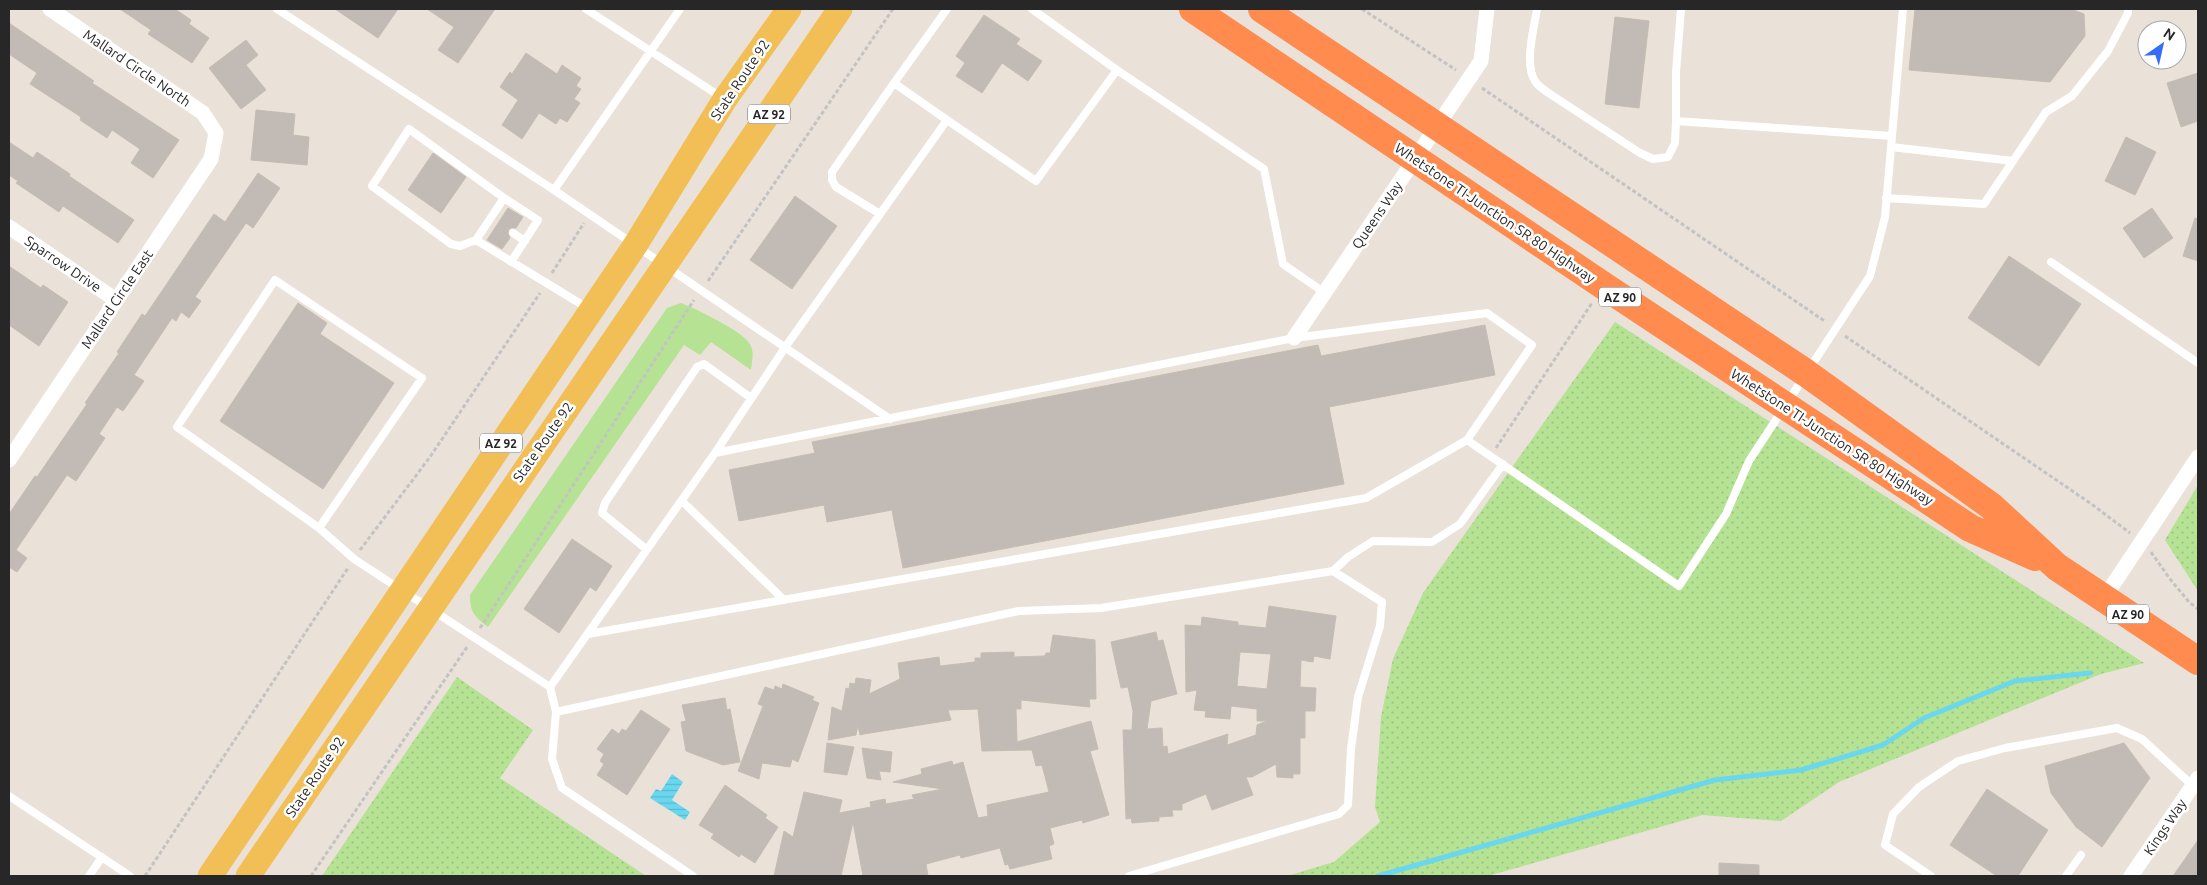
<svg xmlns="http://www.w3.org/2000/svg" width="2207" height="885" viewBox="0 0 2207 885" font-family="Ubuntu,sans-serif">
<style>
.grass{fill:url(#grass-dots)}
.garden{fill:#b5e293}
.water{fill:url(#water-rules)}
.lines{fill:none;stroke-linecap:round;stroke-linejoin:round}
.stream{stroke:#69d8ef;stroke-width:5}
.building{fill:#c2bbb5;stroke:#c5bdb2;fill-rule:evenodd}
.path{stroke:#c3c3c3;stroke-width:3;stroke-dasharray:4 2.5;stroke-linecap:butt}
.lane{stroke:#fff;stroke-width:8}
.street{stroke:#fff;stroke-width:15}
.primary{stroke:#f2bf56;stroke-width:25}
.highway{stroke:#ff8b4f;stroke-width:28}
.labels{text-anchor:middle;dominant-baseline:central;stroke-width:5;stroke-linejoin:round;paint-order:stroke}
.shield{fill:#fff;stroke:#686868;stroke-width:1}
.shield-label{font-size:12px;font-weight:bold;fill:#272727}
.street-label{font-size:14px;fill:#272727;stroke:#fff}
</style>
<defs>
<pattern id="grass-dots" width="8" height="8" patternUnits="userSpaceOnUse" patternTransform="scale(1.25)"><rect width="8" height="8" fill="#b5e293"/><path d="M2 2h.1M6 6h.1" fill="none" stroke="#9cc27f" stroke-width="1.8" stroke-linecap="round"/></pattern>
<pattern id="water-rules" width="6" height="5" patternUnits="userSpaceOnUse" patternTransform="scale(1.25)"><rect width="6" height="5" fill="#69d8ef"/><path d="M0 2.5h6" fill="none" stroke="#5bb9cd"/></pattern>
</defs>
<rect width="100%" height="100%" fill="#eae1d8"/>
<path class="grass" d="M1615,322l529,341 -43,11 -262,108 -58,39 -79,-6 -214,61h-201l47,-14 46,-40 -5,-15 6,-90 12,-58 30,-66z
M2198,485v106l-33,-51z
M457,677l76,53 -33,48 146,98h-324z"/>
<path class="garden" d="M681,303c15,6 61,28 68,40 6,8 3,17 2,27l-40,-28 -11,13 -16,-10 -196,282c-14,-11 -18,-15 -18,-32l197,-287z"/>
<path class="water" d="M672,774l11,8 -11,18 18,12 -5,8 -35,-22 6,-9 5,2z"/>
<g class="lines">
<path class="stream" d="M1378,876l337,-96 86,-10 82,-25 41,-27 91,-37 75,-8"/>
</g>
<path class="building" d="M120,9h55l16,11 -2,4 20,14 -17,25 -44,-29 3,-4z
M335,9h63l-20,29z
M427,9h68l-37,54 -20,-13 16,-23z
M1915,9h156l13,5 1,22 -35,46 -141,-12z
M984,15l36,24 -4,5 26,17 -14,20 -26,-18 -20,30 -26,-17 9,-13 -9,-7z
M1615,17l34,4 -10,87 -34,-4z
M9,23l85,58 -2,2 87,57 -26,38 -22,-15 9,-14 -28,-19 -5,8 -27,-18 1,-3 -51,-33 7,-11 -28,-19z
M246,40l12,15 -12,10 20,25 -25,19 -32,-41z
M526,53l31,21 5,-9 19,13 -5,8 5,3 -7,10 6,4 -13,19 -7,-4 -4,6 -17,-11 -17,26 -20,-14 16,-25 -18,-13 10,-15 2,2z
M2198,73v48l-17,6 -14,-44z
M256,110l39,4 -2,21 16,2 -2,28 -56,-5z
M2126,137l30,15 -21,43 -30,-14z
M9,142l24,16 4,-6 33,22 -1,2 65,44 -16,23 -55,-37 -4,6 -43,-29 2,-2 -9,-6z
M433,153l33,24 -25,36 -33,-23z
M258,173l22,15 -27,40 -7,-5 -51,74 6,4 -12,17 -8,-6 -5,9 -4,-3 -38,57 10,6 -21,30 -6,-4 -18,27 6,4 -29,43 -9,-6 -51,75 11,8 -10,14 -8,-5v-53l26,-38 2,1 50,-73 -2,-1 34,-50 -2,-1 25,-38 3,2 69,-102 11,8z
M795,196l42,30 -45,63 -42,-29z
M508,208l15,9 -7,11h-5l-3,2 2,8 -8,11 -15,-9z
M2152,208l21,30 -29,20 -21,-30z
M2195,218l3,1v42l-15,-5z
M2009,256l72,48 -42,62 -71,-48z
M9,266l32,22 2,-3 25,17 -29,44 -30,-21z
M298,303l29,20 -7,11 74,49 -71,106 -103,-68z
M1485,325l10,50 -166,32 15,77 -441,84 -11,-58 -65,12 -3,-17 -85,16 -10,-51 86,-17 -3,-11 506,-97 3,11z
M572,539l40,27 -16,25 -6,-4 -31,46 -35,-24z
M1269,606l67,10 -6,43 -16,-3 -1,6 -12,-2 -1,27 16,1 -1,23h-10v27h-5v36h-7v4l-16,-1 -1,-13 -24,13h-6l7,18 -41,15 -6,-16 -24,10v6h-10l1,6 -14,1v4l-27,2 -1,-5 -5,1 -3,-89h9l1,-19 -5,-24 -7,1 -10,-46 45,-10 2,9 5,-1 14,54 -26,7 -4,28 15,-1 1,19 4,-1 1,8 60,-20 -1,11 29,-10 1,-10 10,-4h-10v-12l-26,-3 -1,13 -25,-2 1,-6 -12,-1 3,-20 -11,2 -1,-67 16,1 1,-9 36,5v3l28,3zM1240,652l31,2 -4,35 -30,-3z
M1053,635l42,5 1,59h-7l1,8 -69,-7v9h-5l1,33 74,-21 7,28 -8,2 19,64 -26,8 -1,-3 -32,8 4,16 -5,2 3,13 -42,10 -2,-5 -3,1 -5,-17 -39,10 -1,-3 -34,9 2,12h-65l-10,-54 -12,54h-67l10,-45 9,6 11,-45 38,8 -3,13 32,-6 -1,-5 15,-3 1,5 28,-5 -2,-4 31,-6 -50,-7 29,-8 -1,-5 31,-8 1,4 10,-3 15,56 10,-2 -1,-11 62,-13 -7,-27 -6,1 -4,-16 -50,1 -4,-42 -30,1 3,10 -87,14 -4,1 -2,-10 -2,10 -28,5 4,-33 10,4 4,-23 3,1 1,-6 5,1 1,-6 15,2 -2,14 31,-15 -2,-16 41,-6 1,9 35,-4v-4h6v-5l33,-1v5l31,-1 1,-3h4z
M783,684l31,13 -2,3 7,3 -21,59 -6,-3 -2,8 -28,-4 -3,16 -21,-8 25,-65 -5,-2 7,-17 9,3 1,-4 7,3z
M725,698l2,12 3,-1 10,53 -17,3 -37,-14 -5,-29 5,-1 -4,-16z
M641,710l29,19 -43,66 -30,-20 7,-11 -4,-3 4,-7 -7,-5 15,-20 7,5 3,-5 4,2z
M827,743l27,4 -7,28 -23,-3z
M2124,743l26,35 -48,69 -26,-20 -25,-34 -6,-27z
M862,748l30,4 -2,20 -11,-1 2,9 -14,-2z
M725,785l42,30 -2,3 13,9 -23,36 -14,-9 -2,3 -28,-19 3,-4 -15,-9z
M1987,789l61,41 -30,46h-21l-47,-31z
M2198,840v36h-25l12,-17z
M1719,863l40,2v11h-40z"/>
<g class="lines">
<path class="path" d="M1362,9l94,61
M1482,88l344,234
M552,273l32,-50
M708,281l185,-272
M1845,336l245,167 40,30
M1496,448l96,-145
M360,550l70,-93 110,-164
M2151,552l19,27 19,23 9,7
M480,628l214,-328
M145,876l203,-308
M311,876l156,-229"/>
<path class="lane" d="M277,9l277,181
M586,9l135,88
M680,9l-126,181 336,229
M1032,9l85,61 147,99 19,95 42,29
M1537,9c-3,19 -13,55 -2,72 2,4 8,8 12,11l93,61 13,6 15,-2 7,-14 1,-22
M1681,9l-5,63v49l216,15
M947,120l-53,-37 53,-74
M1891,147l122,14
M1886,198l98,6 62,-92 26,-16 36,-45 20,-38v-4
M880,214l-44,-27 -4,-7v-8l62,-89
M513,233l12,8
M476,240l-16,6 -9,-2 -79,-58 37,-57 95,69
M511,262l27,-42 -34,-22 -28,42 113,69
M2051,262l147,101
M715,453l71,-107 161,-226 89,61 81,-111
M682,501l102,99
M319,528l103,-150 -147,-98 -98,147 142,101 35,31 196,128
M646,549l-44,-36 3,-10 92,-136 7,-3 47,34
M1333,571l15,-14 25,-16 59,1 28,-18 43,-60
M588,634l778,-136 101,-58
M556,712l463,-101 82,-3 232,-37 49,31 -2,24 -22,71 -7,52 -3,56 -9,9 -210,62
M9,796l121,80
M89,876l13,-19
M693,876l-131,-88 -10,-29 4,-47 -6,-25 165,-234 579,-115 193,-25 45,32 -65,95 212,146 47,-72 23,-53 121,-185 15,-59 18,-208
M1931,876l-46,-31 8,-31 26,-27 39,-26 47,-13 112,-20 25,11 51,47
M2066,876l15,-21"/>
<path class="street" d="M9,227l107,73
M1294,338l187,-277 6,-52
M9,460l202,-301 5,-26 -13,-20 -153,-104
M2104,598l94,-141
M2131,876l67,-98"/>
<path class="primary" d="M210,876l426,-632 89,-145 64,-90
M248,876c195,-290 395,-577 592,-867"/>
<path class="highway" d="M1193,9l411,277 366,242 65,29
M1262,9l544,364 185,133 66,61 141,94"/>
</g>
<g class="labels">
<g class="shield">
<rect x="748" y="104.5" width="42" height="19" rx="4"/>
<rect x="1599" y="287.5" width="42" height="19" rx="4"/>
<rect x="480" y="433.5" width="42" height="19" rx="4"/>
<rect x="2107" y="604.5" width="42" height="19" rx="4"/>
</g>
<g class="shield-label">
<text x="769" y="114">AZ 92</text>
<text x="1620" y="297">AZ 90</text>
<text x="501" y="443">AZ 92</text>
<text x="2128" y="614">AZ 90</text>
</g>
<g class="street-label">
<text transform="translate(137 68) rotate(34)">Mallard Circle North</text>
<text transform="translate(740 80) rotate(-56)">State Route 92</text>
<text transform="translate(1495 213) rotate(34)">Whetstone TI-Junction SR 80 Highway</text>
<text transform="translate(1377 215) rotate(-56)">Queens Way</text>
<text transform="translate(63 264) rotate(34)">Sparrow Drive</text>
<text transform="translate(117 299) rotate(-56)">Mallard Circle East</text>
<text transform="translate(1832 437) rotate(33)">Whetstone TI-Junction SR 80 Highway</text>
<text transform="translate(543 442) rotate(-55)">State Route 92</text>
<text transform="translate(315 777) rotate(-56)">State Route 92</text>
<text transform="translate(2165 827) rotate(-56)">Kings Way</text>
</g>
</g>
<rect width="2207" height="885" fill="none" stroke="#272727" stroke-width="20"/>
<g transform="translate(2162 45) rotate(34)"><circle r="24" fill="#ffffff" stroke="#a9a9a9"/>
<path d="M0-4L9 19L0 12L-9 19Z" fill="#346cfb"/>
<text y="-8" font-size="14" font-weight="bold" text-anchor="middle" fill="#272727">N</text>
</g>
</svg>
